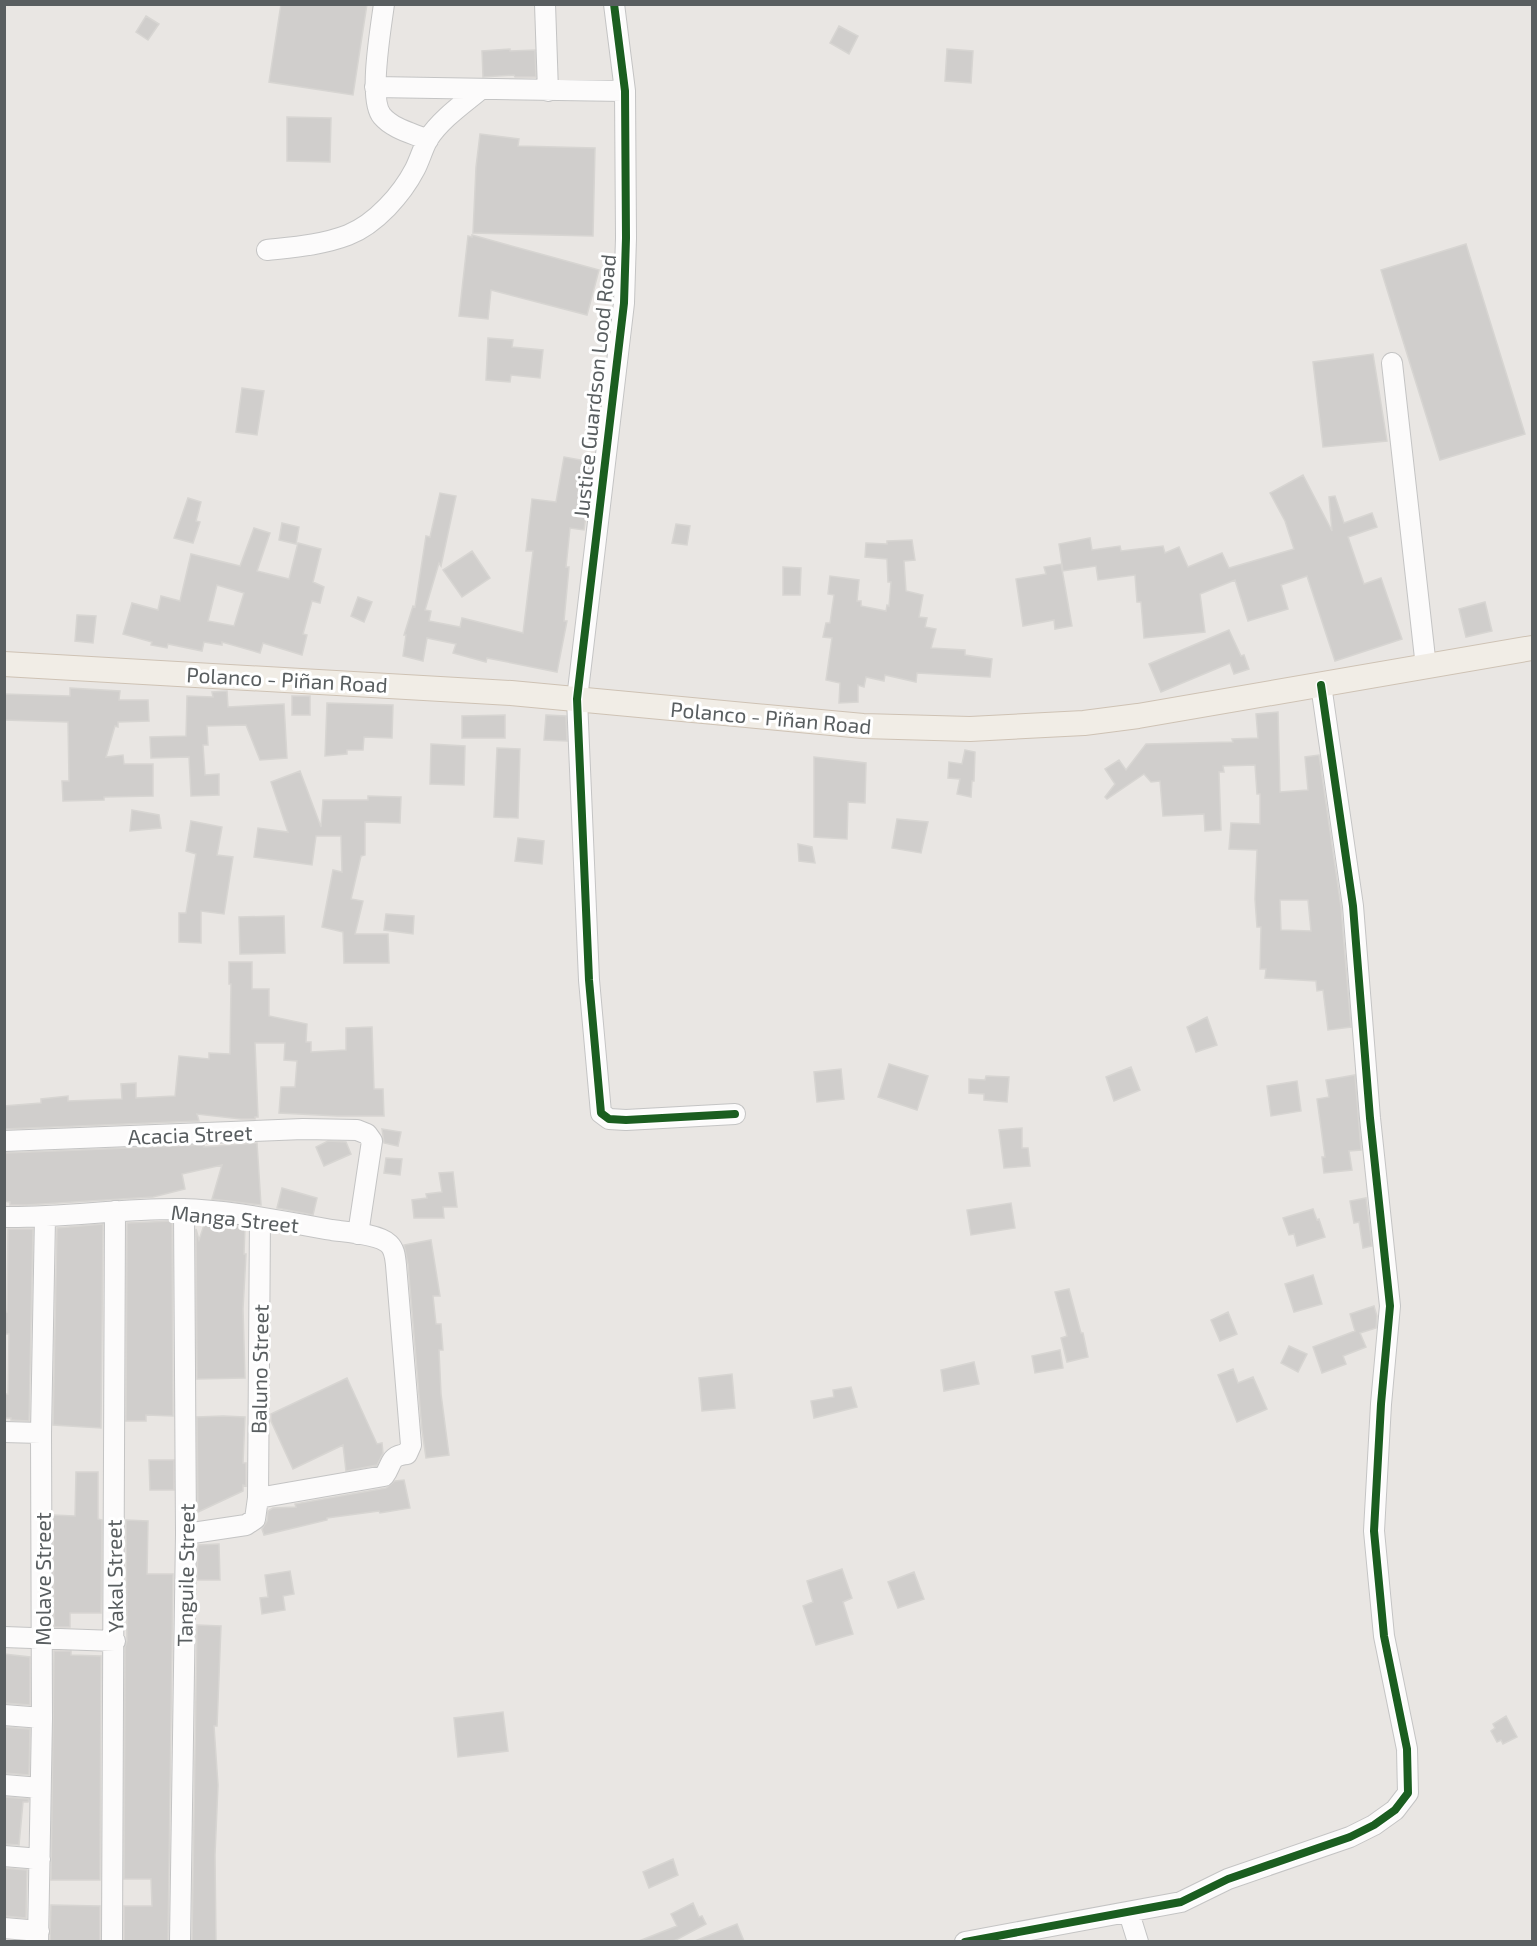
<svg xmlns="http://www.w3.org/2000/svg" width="1537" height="1946" viewBox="0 0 1537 1946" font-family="'Exo 2',sans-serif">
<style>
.building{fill:#d0cecc;stroke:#d7d5d2;stroke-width:1.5;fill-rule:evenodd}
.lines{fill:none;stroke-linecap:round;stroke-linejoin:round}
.minor-casing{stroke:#c4c4c4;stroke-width:22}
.major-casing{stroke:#cec2b4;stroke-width:26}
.minor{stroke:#fcfbfb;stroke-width:20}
.major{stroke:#f1ede6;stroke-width:24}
.cycleway-casing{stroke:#fff;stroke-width:11}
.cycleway{stroke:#1b5e20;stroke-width:8}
.labels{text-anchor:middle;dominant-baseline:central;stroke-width:6;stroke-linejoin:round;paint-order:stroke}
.street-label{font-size:21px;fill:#595e60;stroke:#fff}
</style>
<rect width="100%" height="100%" fill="#e9e6e3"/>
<path class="building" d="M281,4h86l-14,91 -84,-13z
M146,16l13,8 -11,16 -12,-8z
M839,26l19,10 -9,18 -19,-11z
M510,49v2l25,-1 1,27h-21l-1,-2 -31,2 -1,-26z
M947,49l26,2 -2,32 -26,-2z
M287,117l44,1 -1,44 -43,-1z
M480,134l39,5 -1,7 77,2 -2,88 -120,-3 3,-66z
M472,235l127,35 -12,45 -96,-25 -3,29 -29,-3 9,-80 4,1z
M1466,244l59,190 -85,26 -59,-190z
M488,338l25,2 -1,7 31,3 -3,28 -29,-3 -1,7 -24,-2z
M1373,354l14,87 -64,6 -10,-85z
M242,388l22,3 -7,44 -21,-3z
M564,457l28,5 -6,30 3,1 -5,37 -14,-2 -4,39h3l-5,54h3l-10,51 -70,-14 -1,4 -33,-9 3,-9 -29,-6 -4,23 -20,-5 3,-21h-2l9,-29 2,1 11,-71 4,1 10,-44 16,3 -15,70 -2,-3 -14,47 6,1 -2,10 31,6 2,-9 61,15 10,-82h-7l6,-52 24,3z
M1303,475l29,56 -3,-34 6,-1 9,27 28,-10 5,14 -29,10 16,47 17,-6 21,61 -67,22 -28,-85 -26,9 7,24 -40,12 -13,-41 -35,14 5,38 -61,6 -3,-36h-4l-2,-27 -37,5 -2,-14 -33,5 -4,-27 31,-6 2,12 28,-4 1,5 42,-5 2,7 14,-6 9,20 34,-14 7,15 65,-19 -9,-28 -15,-28z
M188,498l13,4 -5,19 4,1 -7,21 -19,-5z
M282,523l17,4 -3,17 -17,-4z
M676,524l14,2 -3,19 -15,-2z
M254,528l16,5 -13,38 32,8 9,-36 23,6 -8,33 11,5 -4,16 -8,-2 -9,33 4,1 -5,20 -39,-12 -3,10 -38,-11v3l-18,-3 -2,9 -34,-7 -1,4 -16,-3 1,-3 -29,-8 9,-31 26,7 3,-14 19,5 11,-47 49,12zM217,585l27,8 -10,33 -26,-5z
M912,540l3,20 -11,1 2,30 17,4 -4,22 8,1 -2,9 11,2 -5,19 34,2v5l27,4 -2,18 -73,-4 -1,9 -31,-7 -1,6 -18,-4 -2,10 -6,-2v17l-19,1 1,-20 -14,-3 6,-42 -9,-1 3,-14h4l4,-28 -6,-1 2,-18 29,4 -2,21h4v5l25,5 1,-6 2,1 2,-24h-3l-1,-23 -22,-2 1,-14 21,1v-3z
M472,551l18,27 -28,19 -19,-27z
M1061,564l11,62 -17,3 -1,-9 -31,6 -7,-47 30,-5 -2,-7z
M783,567l18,1 -1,27h-17z
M358,597l14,5 -8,20 -13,-6z
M1485,602l7,29 -26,6 -7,-28z
M77,615l19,1 -3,27 -18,-2z
M1229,630l12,26 3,-1 5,14 -15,5 -4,-11 -69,29 -12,-28z
M70,688l50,3 -1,9h29l1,21 -31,1v5l-3,-1 -9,31 17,-2 1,9h29v32l-49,1v3l-41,1 -1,-20h7l-1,-59 -64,-2v-26l66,2z
M227,691l1,16 56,-3 3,54 -27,2 -14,-35 -39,1 1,19h-5l2,30 14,-1v21l-28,1 -2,-39 -38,1 -1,-21 36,-1 1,-40 26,1 -1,-5z
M292,696h18v19h-18z
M327,703l66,2 -1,33 -28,-1 -1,13h-16v4l-22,2z
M1278,712l2,80 28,-2 -3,-33 14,-2 22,152 10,120 -23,3 -5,-40 -6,1 -1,-10 -51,-3 1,-9h-6l1,-42h-4l-2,-28 2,-49 -28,-1 2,-26 29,1v-30h-3l-2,-29 -32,1 1,6h-5l2,58 -16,1 -1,-17 -41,2 -3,-35 -9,1 -7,-8 -37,25 -2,-2 10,-13 -10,-15 14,-9 7,10 20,-26 87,-2 -1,-3 26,-1 -2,-24zM1280,900h28l3,31 -30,-1z
M505,715v23h-43v-22z
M546,715l20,1 1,25 -23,-1z
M431,744l34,2 -1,39 -34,-1z
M497,748l23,1 -2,69 -24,-1z
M965,750l10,2 -1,29h-2l-1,16 -14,-3 3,-15 -12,-1 1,-16 13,2z
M814,757l52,6 -1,40 -17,-1 -1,37 -33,-2z
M300,771l21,56 2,-27h45v-4l33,1 -1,26 -35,-1v33l-4,1 -10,43 12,2 -8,33h33l1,29h-45l-1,-31 -21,-5 11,-57 9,2 -1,-36h-25l-4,29 -58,-8 4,-29 30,4 -17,-50z
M132,810l27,5 2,13 -31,3z
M897,819l31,3 -7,31 -29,-5z
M191,821l31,6 -5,28 16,2 -9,57 -23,-3v32l-22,-1v-29h7l10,-59 -10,-3z
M518,838l26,3 -2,23 -27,-3z
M798,844l14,3 3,16 -16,-2z
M386,914l28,2 -1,18 -29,-4z
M284,916l1,37 -45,1 -1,-37z
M229,962h23v27h17v27l38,8 -1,18h5v10l35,-2v-22l26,-1 2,62h9l1,27h-46l-59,-3 2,-26h14l2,-26 -13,-1 1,-17h-30l3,74h-3v2h-14l-44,-5 2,7 -195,8v-23l37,-3v-4l27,-3v5l54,-2 -1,-15 15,-1v15l39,-2 4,-40 30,3v-6l21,1 1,-70h-2z
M1207,1017l10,28 -21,7 -9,-25z
M889,1064l39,12 -11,34 -39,-13z
M1131,1067l9,23 -26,11 -8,-24z
M841,1069l3,30 -27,3 -3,-30z
M1355,1075l6,75 -12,1 3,19 -28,3 -2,-16h3l-8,-58 12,-2 -3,-17z
M986,1076l23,1 -2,25 -23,-2v-6l-15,-1v-14l16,1z
M1297,1081l4,30 -30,5 -4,-30z
M1022,1128v20h6l2,18 -26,2 -5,-38z
M382,1129l19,3 -3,14 -14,-3z
M328,1141l18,1 5,12 -27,12 -8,-19z
M257,1143l4,62 -49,-6 10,-34 -40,9 3,15 -32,8 -127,8h-16v-3l-6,-1v-48l200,-8v2z
M386,1158l16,1 -2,16 -16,-2z
M453,1172l4,35h-14l1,11h-30l-2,-18 15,-2 -1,-4 16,-2 -3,-19z
M282,1188l35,10 -4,17 -36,-7z
M1366,1198l6,48 -9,2 -4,-26 -5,1 -4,-22z
M1011,1203l4,25 -44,7 -4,-25z
M1313,1209l4,11 2,-1 6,18 -28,9 -3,-12 -5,1 -6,-17z
M172,1221l1,195 -27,-1v6h-20l1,-198z
M205,1222l40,5 -1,27h2l-3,55 2,69 -48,1 -1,-150 3,11z
M103,1224l-2,204 -48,-3 4,-197z
M8,1229h25l-4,192 -18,-1v-2h-7v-24h4l1,-60h-5v-22h3z
M431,1240l9,56h-7l3,28h5l2,26h-4l2,44 8,61 -23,3 -4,-28 -14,-166 -4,-19z
M1313,1275l9,29 -28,8 -9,-28z
M1069,1289l12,44h2l5,24 -21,5 -6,-24 6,-2 -12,-44z
M1374,1306l3,10 -1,12 -16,5 6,14 -23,9 3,8 -24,9 -9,-26 42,-16 -5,-17z
M1228,1312l9,22 -17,7 -9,-21z
M1289,1346l18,8 -9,18 -17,-9z
M1060,1350l3,18 -28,5 -3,-17z
M974,1362l5,22 -35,7 -3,-21z
M1233,1369l5,14 15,-6 14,32 -30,13 -19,-47z
M732,1374l3,34 -33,3 -3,-33z
M347,1378l30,66 5,-1 1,10 -6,12 -31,6 -3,-26 -50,24 -22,-48v-7z
M851,1387l6,20 -43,11 -3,-17 23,-4 -1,-7z
M223,1416l22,1 -2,46h3v23l-3,-1v6l-45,21 -1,-95z
M149,1460h25v30h-24z
M76,1472h22v47l4,1 -1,93h-31v14h-16l-1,-112 22,1z
M404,1480l6,28 -30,5 -1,-2 -52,7v2l-63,15 -2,-6 5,-8 1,-10 5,-3 23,-1 -1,-3 91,-16 9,-7z
M126,1520l22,1 -1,53h26l-5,367h-44v-35h28l-1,-27h-27l1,-232 2,-6z
M219,1544l1,36h-23l1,-35z
M842,1569l10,29 -9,4 10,32 -37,11 -13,-39 10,-4 -6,-21z
M290,1571l4,23 -11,2 2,14 -23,4 -2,-16 8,-1 -3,-22z
M914,1572l10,27 -26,9 -10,-26z
M197,1625l24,1 -4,100h-3l4,59 -3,70 1,86h-24z
M54,1651h17v4l30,1 -1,224h-49z
M4,1654l26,3v48l-26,-2z
M503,1712l5,39 -50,6 -4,-39z
M1506,1716l11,21 -14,7 -2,-4 -4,2 -6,-11 4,-3 -2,-4z
M4,1727l26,2 -1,46 -25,-2z
M4,1797l25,2 -1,3h-5l-4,43 -15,-1z
M673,1859l5,16 -29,13 -6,-16z
M4,1868l23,2 -1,48 -22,-2z
M693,1903l6,14 3,-1 4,8 -32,17h-35l38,-15 -6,-12z
M51,1905l49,1v35h-50z
M737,1924l7,17h-49z"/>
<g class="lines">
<defs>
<path id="minor" d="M384,4c-3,23 -16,96 -2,112 11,13 30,17 46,24
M545,4l3,87
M614,4l11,87 1,147 -2,65 -47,396 12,281 12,133 8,6 17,1 109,-6
M375,87l250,4
M267,250c27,-3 55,-5 81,-15 28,-11 54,-41 67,-66 5,-10 8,-21 13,-30 13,-20 35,-35 53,-50
M1392,363l34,304
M4,1141l299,-12 54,1 10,4 5,7 -14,93
M4,1217c60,1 119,-9 178,-8 48,1 103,13 150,21 14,2 47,4 57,14 6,6 6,13 7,21l15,180 -4,9c-19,2 -14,10 -23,22l-126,22
M4,1432l37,1
M186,1534l60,-9 9,-6 3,-21 2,-280
M4,1637l111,4
M4,1715l38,3
M4,1785l36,3
M4,1856l36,3
M1129,1913l9,29
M4,1928l35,3
M38,1942l4,-224 -1,-285 4,-216
M112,1942c2,-244 1,-487 3,-731
M180,1942l6,-408 -2,-325
M965,1942l216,-40 47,-23 122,-42 24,-12 21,-15 13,-17 -1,-44 -23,-113 -10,-105 7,-127 9,-98 -20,-188 -17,-212 -32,-221"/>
<path id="major" d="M4,664l507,29 352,33 107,3 114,-6 54,-7 394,-68"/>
</defs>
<use href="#minor" class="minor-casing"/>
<use href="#major" class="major-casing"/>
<use href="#minor" class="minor"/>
<use href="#major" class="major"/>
<defs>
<path id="cycleway" d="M614,4l11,87 1,147 -2,65 -47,396 12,281 12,133 8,6 17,1 109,-6
M965,1942l216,-40 47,-23 122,-42 24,-12 21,-15 13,-17 -1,-44 -23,-113 -10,-105 7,-127 9,-98 -20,-188 -17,-212 -32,-221"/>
</defs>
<use href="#cycleway" class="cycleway-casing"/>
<use href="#cycleway" class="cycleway"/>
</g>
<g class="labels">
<g class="street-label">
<text transform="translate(594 386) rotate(-84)">Justice Guardson Lood Road</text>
<text transform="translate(287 679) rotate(3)">Polanco - Piñan Road</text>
<text transform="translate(771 717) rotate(5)">Polanco - Piñan Road</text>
<text transform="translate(190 1134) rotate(-2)">Acacia Street</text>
<text transform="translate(235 1218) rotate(6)">Manga Street</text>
<text transform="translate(259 1369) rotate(-89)">Baluno Street</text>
<text transform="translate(185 1575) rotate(-89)">Tanguile Street</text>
<text transform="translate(114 1576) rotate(-91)">Yakal Street</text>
<text transform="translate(42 1579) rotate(-90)">Molave Street</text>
</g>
</g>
<rect width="1537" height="1946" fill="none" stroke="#595e60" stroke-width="12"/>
</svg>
